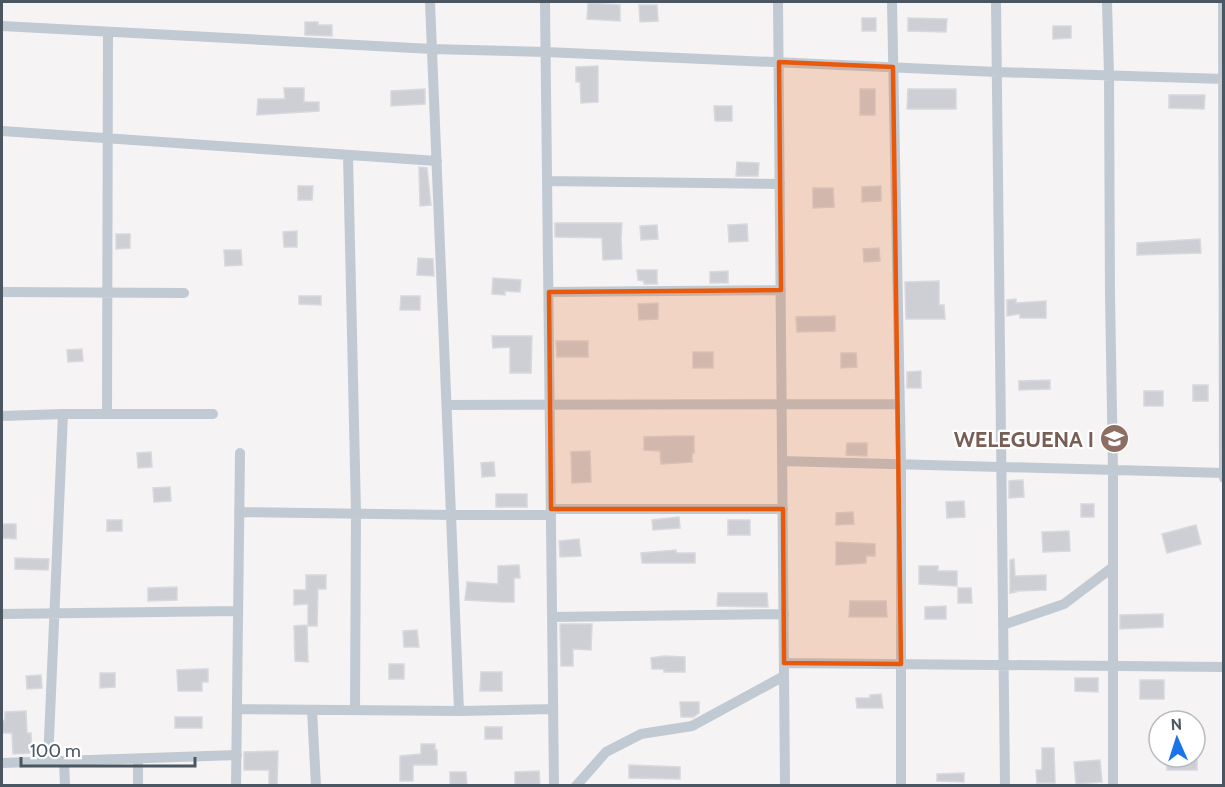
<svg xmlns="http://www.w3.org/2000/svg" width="1225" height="787" viewBox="0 0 1225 787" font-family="Cabin,sans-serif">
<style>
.building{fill:#cdcfd5;stroke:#d7d9de;stroke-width:1.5}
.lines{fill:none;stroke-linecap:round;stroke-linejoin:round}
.minor{stroke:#c1cad2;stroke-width:10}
.marked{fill:#e8590c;fill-opacity:0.2;stroke:#e8590c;stroke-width:4.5;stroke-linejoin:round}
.labels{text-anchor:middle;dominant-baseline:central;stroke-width:4.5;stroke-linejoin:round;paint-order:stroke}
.education-label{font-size:22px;font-weight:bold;fill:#785e54;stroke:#fff;text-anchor:end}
</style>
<rect width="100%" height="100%" fill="#f5f3f3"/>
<path class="building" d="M588,3l32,2v16l-33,-2z
M639,5h18l1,16 -18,1z
M862,18h14v13h-14z
M908,18l39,1 -1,13 -38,-1z
M305,22h13v3h14v11l-27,-1z
M1053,26h18v12l-18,1z
M598,66v36l-17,1 -1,-21h-4v-15z
M284,88h20v14h15v9l-62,4 1,-16h27z
M425,89v15l-34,2v-15z
M860,89h15v26h-15z
M908,89h48v20h-49z
M1169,95h36l-1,14 -35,-1z
M714,106h18v15h-17z
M737,162l22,1 -1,13h-22z
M419,167l8,1 4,37 -11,1z
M298,186h15l-1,14h-14z
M881,186v15l-19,1v-15z
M813,188h20l1,19 -21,1z
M555,223h67l-1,15 1,21 -19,1 -1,-22 -47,-1z
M747,224l1,17 -19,1 -1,-17z
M657,225l1,14 -17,1 -1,-14z
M297,231v16h-13l-1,-15z
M116,234h14v14l-14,1z
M1200,239l1,14 -64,2v-12z
M879,248l1,13 -16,1 -1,-13z
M224,250h17l1,15 -17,1z
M418,258l15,1 1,17 -17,-1z
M637,270h20v14h-13v-3l-6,-1z
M728,271v12h-18v-11z
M493,278l28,2 -1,12 -15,-1v4l-13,-1z
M939,281v24h5l1,14h-39l-1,-37z
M299,296h22v9l-22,-1z
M401,296h19v14h-20z
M1016,299v4l30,-2v17h-26v-4l-13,2v-16z
M658,303v16l-19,1 -1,-16z
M835,316v15l-38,1 -1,-15z
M492,336h40l-1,37h-21v-26l-17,1z
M556,341h32v16h-31z
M82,349l1,12 -15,1 -1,-12z
M693,352h20v16h-20z
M841,353h15l1,14 -16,1z
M921,371v17h-14v-16z
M1050,380v9l-31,1v-9z
M1193,385h15v16h-15z
M1144,391h19v15h-19z
M677,436h17v17h-2v9l-31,2 -1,-13 -16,-1v-13z
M847,443h20v13l-21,-1z
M590,451l1,31 -19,1 -1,-31z
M151,452l1,15 -14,1 -1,-15z
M494,462l1,14 -13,1 -1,-14z
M1023,480l1,17 -15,1v-17z
M170,487l1,14 -17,1 -1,-14z
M496,494h31v13h-31z
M964,501l1,16 -18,1 -1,-16z
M1081,504h13v13h-13z
M853,512l1,12 -18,1v-12z
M679,517l1,11 -27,2 -1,-10z
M107,520h15v11h-15z
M728,520h22v15h-22z
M2,524h14v15l-14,-1z
M1196,525l5,19 -34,9 -5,-19z
M1069,531l1,20 -27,1 -1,-20z
M579,539l2,17 -21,1 -1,-16z
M836,542l39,2v12h-9v7l-30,2z
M676,550v3h19v10h-53l-1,-10z
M15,558l34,1 -1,11 -33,-1z
M1014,559l1,17 31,-1v15l-31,1 1,1 -6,1v-33z
M519,565l1,13h-6v24h-13l-36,-2 2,-18 31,2v-18z
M919,566h19v5h19v15l-38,-2z
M306,575h20v14h-8l-1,37h-9v-22l-14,1v-15h12z
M177,587v13l-29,1v-13z
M958,588h13l1,15h-14z
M718,593h49l1,14 -51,-1z
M850,601h36l1,16h-38z
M946,606v13h-21v-12z
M1163,614v13l-43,2v-14z
M560,624h32l-1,26 -18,-1v17h-12z
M307,625l1,37 -13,-1 -1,-35z
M417,630l2,17h-15l-1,-16z
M664,656l21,1v15h-21v-3h-12l-1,-11z
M389,664h15v15h-15z
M202,669h6v13h-6v9h-24l-1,-21z
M481,672h21v19h-22z
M100,673h15v14l-15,1z
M41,675l1,13 -15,1 -1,-13z
M1075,678h23v14l-23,-1z
M1140,680h24v19h-24z
M881,694l2,14h-26l-1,-10h14v-3z
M680,702h19v11l-6,4h-12z
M26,711l1,22h4l1,20 -19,1 -1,-21h-10v-13h3v-8z
M175,717h27v11h-27z
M485,727h17v12h-17z
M421,744h14v6h2v15h-24v16h-13v-25l21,-2z
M1042,748h12l1,35h-18l-1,-13h6z
M278,751l-1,35h-8v-16h-25v-18z
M1167,757h30v13h-30z
M1100,760l2,22 -26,2 -2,-22z
M629,765l51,2v12l-51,-1z
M539,771l1,15h-25v-14z
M450,772h16l1,14h-17z
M964,773v9l-27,-1v-7z"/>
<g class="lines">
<path class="minor" d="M430,2l29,709
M545,2l9,784
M778,2l7,784
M892,2l9,462v322
M996,2l9,784
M1107,2l2,73 1,221 3,174v316
M1223,2l1,476
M2,26l430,23 114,3 451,20 227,7
M2,131l435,30
M348,155l8,358 -1,197
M548,181l232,3
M2,292l182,1
M549,292l232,-2
M447,405l453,-1
M107,414l1,-382
M2,416l61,-2h150
M782,461l442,12
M551,509h232
M239,512l212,3h100
M2,614l236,-3
M552,617l232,-3
M1003,625l61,-21 49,-37
M784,663l440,4
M237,709l222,2 94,-2
M312,710l4,76
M138,759v27
M64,761l1,25
M48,762l15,-348
M2,763l235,-8
M236,786l4,-333
M576,786l30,-34 35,-18 51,-8 92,-50"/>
</g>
<path class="marked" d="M779,62l114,5 8,597 -117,-1 -1,-154h-232l-2,-217 232,-2z"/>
<defs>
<symbol id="school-disc" viewBox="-11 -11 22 22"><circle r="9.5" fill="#8d6e63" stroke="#fff"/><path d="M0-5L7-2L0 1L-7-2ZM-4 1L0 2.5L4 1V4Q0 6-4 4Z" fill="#fff"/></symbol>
</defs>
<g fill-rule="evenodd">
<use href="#school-disc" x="1098" y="422" width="33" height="33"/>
</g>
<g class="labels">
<g class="education-label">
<text x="1094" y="439">WELEGUENA I</text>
</g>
</g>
<rect width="1225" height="787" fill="none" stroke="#4a5661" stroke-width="6"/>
<g transform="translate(1177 739) rotate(357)"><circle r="28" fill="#ffffff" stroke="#b7bbc0" stroke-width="1.5"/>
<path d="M0-4.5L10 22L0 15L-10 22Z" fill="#1a73e8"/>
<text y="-9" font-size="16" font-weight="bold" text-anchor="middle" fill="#4a5661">N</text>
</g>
<path d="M21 757v9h174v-9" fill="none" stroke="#4a5661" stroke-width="3"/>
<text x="30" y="757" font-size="18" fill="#4a5661" stroke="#ffffff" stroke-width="4.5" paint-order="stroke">100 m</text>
</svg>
